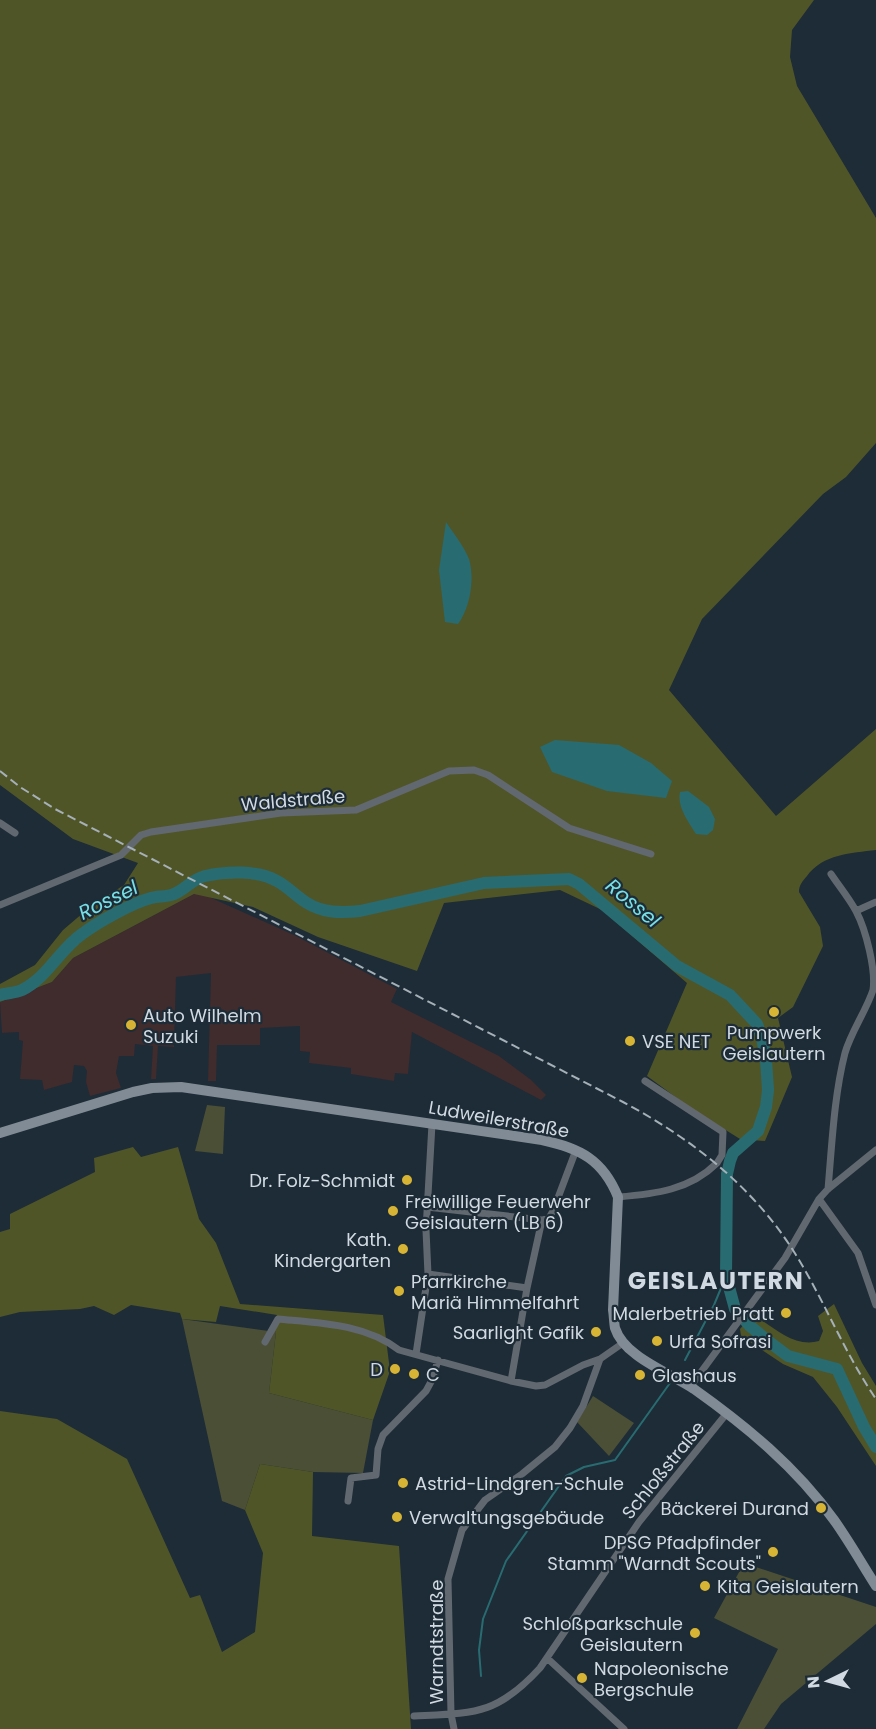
<svg xmlns="http://www.w3.org/2000/svg" width="876" height="1729" viewBox="0 0 876 1729" font-family="Poppins,sans-serif">
<style>
.commercial{fill:#402b2d}
.green{fill:#4b4f35}
.forest{fill:#505527}
.water{fill:#286c71}
.lines{fill:none;stroke-linecap:round;stroke-linejoin:round}
.stream{stroke:#286c71;stroke-width:2}
.river{stroke:#286c71;stroke-width:12}
.minor{stroke:#62686f;stroke-width:7}
.secondary{stroke:#808b95;stroke-width:10}
.rail{stroke:#a5b0b8;stroke-width:2;stroke-dasharray:9 4.5;stroke-linecap:butt}
.poi-dot{fill:#d7b434;stroke:#1d2c37;stroke-width:2}
.labels{text-anchor:middle;dominant-baseline:central;stroke-width:4.5;stroke-linejoin:round;paint-order:stroke}
.street-label{font-size:18px;fill:#d1dae2;stroke:#1d2c37}
.poi-label{font-size:18px;fill:#d1dae2;stroke:#1d2c37;text-anchor:start}
.water-label{font-size:20px;font-style:italic;fill:#77e0e7;stroke:#1d2c37}
.district-label{font-size:24px;font-weight:bold;letter-spacing:1.5px;fill:#d1dae2;stroke:#1d2c37}
</style>
<rect width="100%" height="100%" fill="#1d2c37"/>
<path class="commercial" d="M198,892l96,43 103,54 -6,13 108,54 31,23 16,16 -5,5 -129,-68 -4,42 -13,-1 -1,8 -43,-7v-6l-42,-5 1,-11 -10,-1v-25l-40,2v17h-43l-1,36h-8l3,-108 -35,4 -2,70 -16,-1 -2,33h-5l2,-33 -18,-2 -1,12h-15l-3,17 5,15 -31,8 -4,-14 1,-11 -3,-5 -10,-1 -2,17 -28,8 -2,-10 -22,-1 3,-38 -4,-1v-8l-17,1 -2,-31 52,-20 21,-24z"/>
<path class="green" d="M207,1105l18,2 -2,47 -28,-3z
M182,1319l94,13 -7,61 104,27 -10,53 -50,-1 -53,-8 -15,46 -23,-9z
M593,1396l41,27 -25,33 -32,-34z
M744,1563l132,44v17l-95,80 -17,25h-27l41,-80 -64,-31z"/>
<path class="forest" d="M0,0h814l-22,30 -2,27 7,29 79,132v225l-30,34 -23,17 -121,125 -33,71 107,126 100,-87v121c-25,3 -53,4 -69,26 -5,6 -8,9 -8,16l21,35 3,19 -30,61 -15,11 14,59 -27,64 -25,-2 -51,-32 -42,-31 40,-93 -85,-73 -42,-20 -116,13 -27,68 -99,-34 -65,-30 -59,-13 -121,64 -21,24 -52,20v-18l35,-19 28,-35 27,-23 34,-22 14,-22 -65,-24 -73,-54z
M133,1147l8,10 37,-10 21,72 17,24 24,61 143,11 7,56 -17,49 -104,-27 7,-61 -6,-2 7,-15 -57,-9 -4,16 -34,-3 -2,-6 -49,-8 -17,10 -20,-9 -14,3 -60,3 -20,5v-85l10,-3v-15l85,-42 -1,-14z
M834,1304l28,59 14,23v80l-39,-59 -24,-30 -30,-13 -42,-28 -1,-7 13,-15c20,13 41,34 66,27l4,-10 -5,-15z
M0,1411l57,8 70,40 63,139 10,-3 22,57 33,-20 8,-79 -18,-43 15,-46 53,8 -1,64 87,10 12,183h-411z"/>
<path class="water" d="M446,522c7,11 18,24 23,37 6,20 1,49 -11,65l-13,-2 -6,-52z
M555,740l64,5 32,18 21,18 -6,17 -59,-7 -55,-19 -12,-25z
M688,791l21,16 6,12 -2,11 -6,5 -11,-1c-8,-13 -19,-27 -16,-42z"/>
<g class="lines">
<path class="stream" d="M685,1360l29,-55 12,-29
M481,1676l-2,-26 4,-31 23,-58 60,-85 18,-9 31,-7 55,-77"/>
<path class="river" d="M0,995c7,-2 15,-2 22,-5 25,-12 38,-41 60,-56 16,-12 50,-31 69,-36 7,-2 16,-1 23,-4 11,-4 18,-15 31,-18 22,-5 52,-6 72,5 11,6 19,15 30,22 16,10 34,10 53,8l124,-28 85,-4 10,5 98,82 53,29 27,29 5,14 4,22 2,30 -2,17 -8,24 -25,22 -3,8 -3,13 -1,102 9,33 15,17 18,15 20,15 49,13 27,58 12,20"/>
<path class="minor" d="M0,823l15,10
M0,905l121,-50 20,-20 10,-3 130,-19 75,-3 93,-39 25,-1 14,5 81,53 82,26
M856,911l20,-9
M645,1081l78,51 -1,23 -5,8
M828,1189c4,-45 6,-93 17,-136 6,-21 21,-42 28,-63 3,-20 -7,-60 -17,-79 -7,-13 -17,-25 -25,-37
M618,1197c37,-3 72,-7 99,-34
M819,1199l39,54 18,52
M427,1207l115,13
M428,1274l99,14
M265,1342l13,-23c42,4 87,5 121,31l112,31 25,5 9,-1 38,-20 17,-6 23,-16
M416,1354l12,-80 -2,-44 6,-106
M511,1381l16,-93 15,-68 7,-2 4,-7 23,-61
M690,1387l95,-129 34,-59 9,-10 48,-39
M348,1501l3,-23 25,-3 2,-26 5,-14 43,-44 6,-11 6,-20
M547,1658l77,71
M414,1716c61,-3 83,-1 126,-48l99,-146 88,-109
M454,1729l-3,-15 -3,-135 14,-49 23,-30 37,-26 33,-27 15,-19 13,-22 17,-47"/>
<path class="secondary" d="M0,1133l133,-41 19,-4 29,-1 361,53c38,8 61,20 76,57l-5,113c1,6 1,13 2,18 9,29 55,45 79,61 52,37 102,78 140,131 15,21 28,44 42,66"/>
<path class="rail" d="M0,771l20,16 35,22 568,293c69,37 131,85 173,153 29,47 49,99 80,144"/>
</g>
<g class="poi-dot">
<circle cx="774" cy="1012" r="6"/>
<circle cx="131" cy="1025" r="6"/>
<circle cx="630" cy="1041" r="6"/>
<circle cx="407" cy="1180" r="6"/>
<circle cx="393" cy="1211" r="6"/>
<circle cx="403" cy="1249" r="6"/>
<circle cx="399" cy="1291" r="6"/>
<circle cx="786" cy="1313" r="6"/>
<circle cx="596" cy="1332" r="6"/>
<circle cx="657" cy="1341" r="6"/>
<circle cx="395" cy="1369" r="6"/>
<circle cx="414" cy="1374" r="6"/>
<circle cx="640" cy="1375" r="6"/>
<circle cx="403" cy="1483" r="6"/>
<circle cx="821" cy="1508" r="6"/>
<circle cx="397" cy="1517" r="6"/>
<circle cx="773" cy="1552" r="6"/>
<circle cx="705" cy="1586" r="6"/>
<circle cx="695" cy="1633" r="6"/>
<circle cx="582" cy="1678" r="6"/>
</g>
<g class="labels">
<g class="street-label">
<text transform="translate(293 800) rotate(-5)">Waldstraße</text>
<text transform="translate(499 1119) rotate(10)">Ludweilerstraße</text>
<text transform="translate(663 1470) rotate(-51)">Schloßstraße</text>
<text transform="translate(436 1642) rotate(-90)">Warndtstraße</text>
</g>
<g class="poi-label">
<text x="143" y="1015">Auto Wilhelm<tspan x="143" dy="21">Suzuki</tspan></text>
<text x="774" y="1032" text-anchor="middle">Pumpwerk<tspan x="774" dy="21">Geislautern</tspan></text>
<text x="642" y="1041">VSE NET</text>
<text x="395" y="1180" text-anchor="end">Dr. Folz-Schmidt</text>
<text x="405" y="1201">Freiwillige Feuerwehr<tspan x="405" dy="21">Geislautern (LB 6)</tspan></text>
<text x="391" y="1239" text-anchor="end">Kath.<tspan x="391" dy="21">Kindergarten</tspan></text>
<text x="411" y="1281">Pfarrkirche<tspan x="411" dy="21">Mariä Himmelfahrt</tspan></text>
<text x="774" y="1313" text-anchor="end">Malerbetrieb Pratt</text>
<text x="584" y="1332" text-anchor="end">Saarlight Gafik</text>
<text x="669" y="1341">Urfa Sofrasi</text>
<text x="383" y="1369" text-anchor="end">D</text>
<text x="426" y="1374">C</text>
<text x="652" y="1375">Glashaus</text>
<text x="415" y="1483">Astrid-Lindgren-Schule</text>
<text x="809" y="1508" text-anchor="end">Bäckerei Durand</text>
<text x="409" y="1517">Verwaltungsgebäude</text>
<text x="761" y="1542" text-anchor="end">DPSG Pfadpfinder<tspan x="761" dy="21">Stamm "Warndt Scouts"</tspan></text>
<text x="717" y="1586">Kita Geislautern</text>
<text x="683" y="1623" text-anchor="end">Schloßparkschule<tspan x="683" dy="21">Geislautern</tspan></text>
<text x="594" y="1668">Napoleonische<tspan x="594" dy="21">Bergschule</tspan></text>
</g>
<g class="water-label">
<text transform="translate(108 900) rotate(-26)">Rossel</text>
<text transform="translate(633 903) rotate(40)">Rossel</text>
</g>
<g class="district-label">
<text x="716" y="1280">GEISLAUTERN</text>
</g>
</g>
<g transform="translate(828 1681) rotate(265)" stroke="#1d2c37" stroke-width="4.5" paint-order="stroke">
<path d="M0-4.5L10 22L0 15L-10 22Z" fill="#d1dae2"/>
<text y="-9" font-size="16" font-weight="bold" text-anchor="middle" fill="#d1dae2">N</text>
</g>
</svg>
